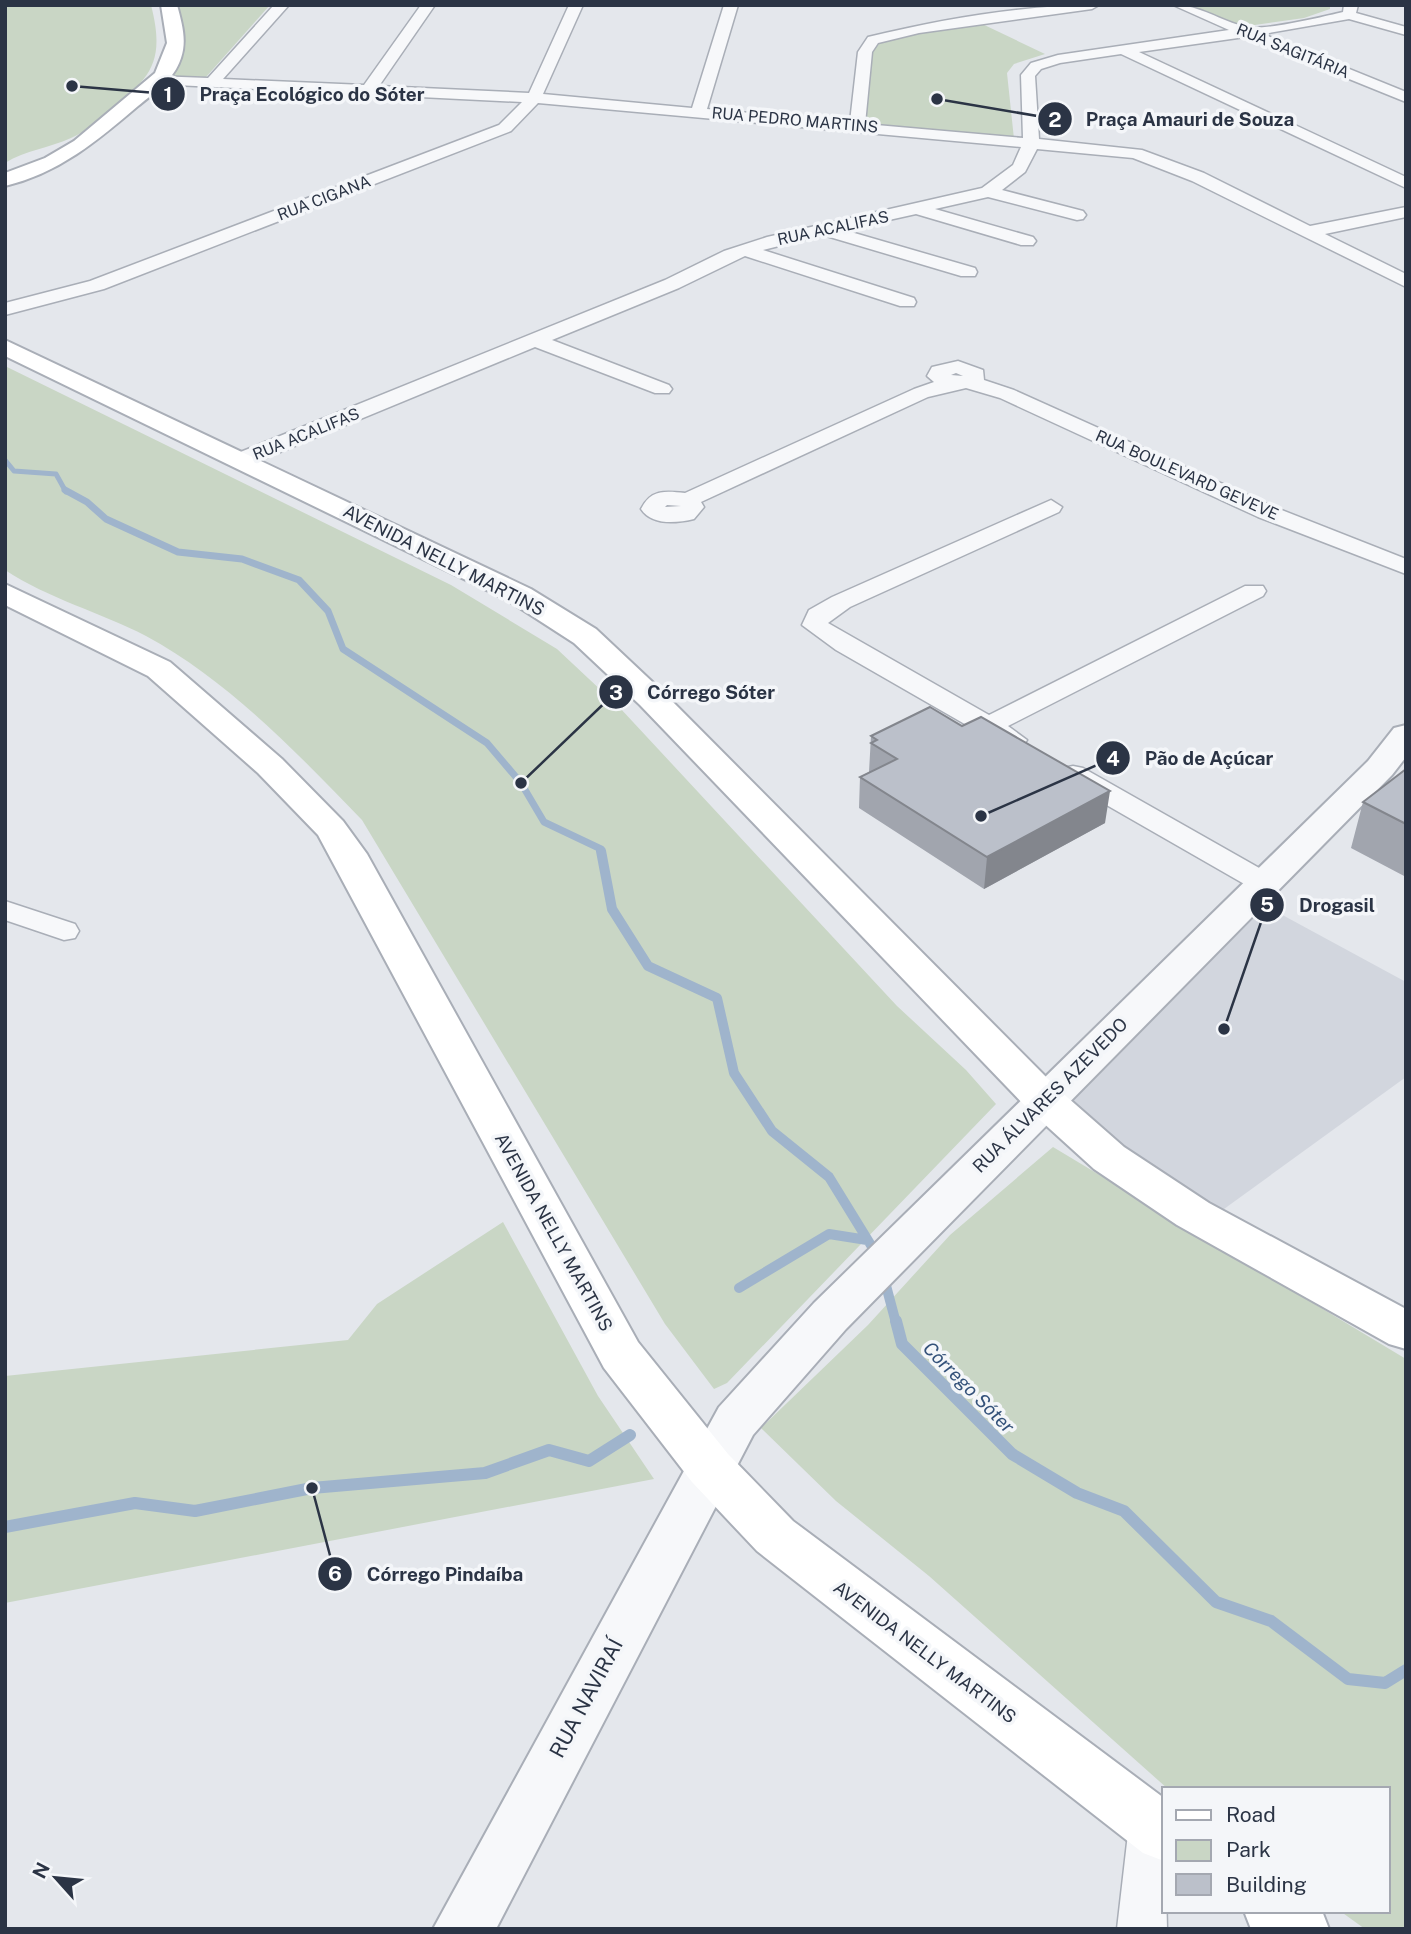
<svg xmlns="http://www.w3.org/2000/svg" width="1411" height="1934" viewBox="0 0 1411 1934" font-family="'Public Sans',sans-serif">
<style>
.built{fill:#d2d6de}
.green{fill:#c9d6c5}
.lines{fill:none;stroke-linecap:round;stroke-linejoin:round}
.stream-far3{stroke:#9fb4cc;stroke-width:5}
.stream-far2{stroke:#9fb4cc;stroke-width:7}
.stream-far1{stroke:#9fb4cc;stroke-width:10}
.stream{stroke:#9fb4cc;stroke-width:12}
.minor-casing{stroke:#a9aeb7;stroke-width:3}
.tertiary-casing{stroke:#a9aeb7;stroke-width:4}
.secondary-casing{stroke:#a9aeb7;stroke-width:4}
.minor{fill:#f7f8fa;fill-rule:evenodd}
.tertiary{fill:#f7f8fa;fill-rule:evenodd}
.secondary{fill:#fff;fill-rule:evenodd}
.wall{fill:#a1a5ae}
.shaded-wall{fill:#83868d}
.building{fill:#bbc0ca;stroke:#83868d;stroke-width:2}
.labels{text-anchor:middle;dominant-baseline:central;stroke-width:7;stroke-linejoin:round;paint-order:stroke}
.far-street-label{font-size:16px;fill:#2b3445;stroke:#f4f6f9}
.street-label{font-size:18px;fill:#2b3445;stroke:#f4f6f9}
.water-label{font-size:19px;font-style:italic;fill:#34527a;stroke:#f4f6f9}
.near-street-label{font-size:21px;fill:#2b3445;stroke:#f4f6f9}
.leader{fill:none;stroke:#2b3445;stroke-width:2.5}
.callout-dot{fill:#2b3445;stroke:#f4f6f9;stroke-width:2.5}
.mark-label{font-size:21px;text-anchor:middle;font-weight:bold;fill:#fff}
.callout-label{font-size:19px;text-anchor:middle;font-weight:bold;fill:#2b3445;stroke:#f4f6f9;stroke-width:7;stroke-linejoin:round;paint-order:stroke}
</style>
<rect width="100%" height="100%" fill="#e4e7ec"/>
<path class="built" d="M1249,897l157,85v95l-200,145 -162,-122z"/>
<path class="green" d="M5,5h146c15,58 -1,74 -45,108 -11,9 -22,20 -35,25 -22,10 -45,12 -66,25z
M175,5h95l-64,72 -35,-1z
M1187,5h143v4l-26,9 -63,9z
M978,22l67,32 -31,10 -7,9 7,66 -152,-15c3,-28 -2,-75 28,-88z
M5,366l446,219 106,64 63,59 277,298 69,64 30,34 -269,279 -13,6 -49,-65 -303,-504c-65,-67 -133,-139 -216,-184 -46,-24 -97,-37 -141,-66z
M1053,1147l353,212v570h-41l-25,-18h48v-122h-220l-239,-213 -93,-75 -75,-73 107,-103 82,-90z
M503,1222l95,174 56,83 -649,124v-227l343,-36 29,-36z"/>
<g class="lines">
<path class="stream-far3" d="M5,460l9,11 42,3 10,18"/>
<path class="stream-far2" d="M65,490l22,12 19,17 72,33 64,7 57,21 29,31 15,38 144,94 34,40 23,39 57,27 1,4"/>
<path class="stream-far1" d="M601,851l11,58 36,57 69,32 17,75 38,58 57,46 48,78
M884,1278l12,45
M739,1288l90,-54 38,6"/>
<path class="stream" d="M896,1321l6,23 110,110 65,39 47,18 92,91 55,19 77,58 37,4 21,-13
M5,1527l130,-24 60,8 117,-23 173,-15 64,-23 40,11 41,-26"/>
<defs>
<path id="minor" d="M274,5h15l-66,74 141,6 57,-80h14l-56,81 150,7 40,-88h14l-40,89 149,14 32,-103h14l-31,104 143,13 8,-70 10,-15c74,-18 154,-32 231,-32l-7,4 -173,24 -41,10 -6,9 -7,72 158,14 -2,-63 10,-12 27,-8 171,-25 -56,-25c28,0 47,16 73,22 18,4 76,-10 97,-15l1,-7h14l-2,8 50,14v8l-57,-16 -86,15 143,58v10l-161,-65 -106,15 267,125v11l-285,-134 -61,9 -19,6 -6,7 4,63 103,11 62,23 106,53 96,-19v10l-81,17 81,40v13l-214,-106 -59,-23 -96,-9 -12,23 -23,18 81,21 3,4 -3,4 -6,1 -89,-23 -53,12 98,28 3,4 -3,4h-12l-105,-31 -72,16 131,38 2,4 -2,4h-14l-138,-41 -60,15 151,48 2,4 -2,4h-14l-155,-50 -66,32 -127,52 117,45 3,4 -3,4h-14l-120,-46 -286,118h-16l-3,-5 3,-5 432,-175 59,-29 43,-14 215,-49 31,-23 8,-18 -483,-44 -27,28 -407,158 -99,26v-12l85,-22 409,-156 23,-23 -367,-18 -7,-4 7,-4 53,2z
M958,361l25,9 1,10 30,10 260,117 132,52v15l-148,-57 -258,-119 -34,-10 -38,9 -227,105 3,5 -10,12c-17,4 -42,7 -53,-10 10,-20 24,-18 44,-16l229,-104 20,-7 -7,-6 5,-9zM956,373l7,3 -12,-1zM667,505l14,1 -16,1z
M1051,500l11,7 -3,5 -209,95 -22,16 161,92 256,-129h18l3,5 -3,5 -255,130 19,14 -4,6h-20l-167,-96 -34,-25 7,-15 23,-13z
M1073,766l10,2 192,109 4,6 -4,6 -11,3 -11,-3 -190,-109 -4,-6 4,-6z
M5,901l70,23 4,7 -4,7 -11,2 -59,-20z
M1153,1802l11,5 3,122h-50l12,-104 7,-16z"/>
<path id="tertiary" d="M1406,725v32l-14,18 -546,554 -93,106 -257,494h-63l286,-522 95,-104 554,-542 26,-33z"/>
<path id="secondary" d="M161,5h16c5,18 10,36 4,53 -7,22 -26,34 -43,48 -41,35 -79,67 -133,80v-13l40,-15 29,-17 81,-68 12,-30z
M5,340l526,249 65,40 66,62 397,399 65,57 85,56 197,106v40l-17,-5 -212,-119 -83,-56 -65,-59 -389,-405 -66,-62 -65,-42 -504,-245z
M5,584l165,78 112,97 61,62 24,33 271,488 90,112 65,67 371,277v63l-21,-8 -386,-302 -65,-69 -88,-114 -286,-533 -60,-62 -110,-97 -143,-71z
M1244,1911h78l7,18h-78z"/>
</defs>
<use href="#minor" class="minor-casing"/>
<use href="#tertiary" class="tertiary-casing"/>
<use href="#secondary" class="secondary-casing"/>
<use href="#minor" class="minor"/>
<use href="#tertiary" class="tertiary"/>
<use href="#secondary" class="secondary"/>
</g>
<path class="wall" d="M871,736l234,87 -121,66 -125,-81 1,-31 9,-5z
M1406,769v108l-55,-29 12,-46z"/>
<path class="shaded-wall" d="M1110,791l-5,32 -121,66 3,-32z"/>
<path class="building" d="M930,707l32,19 19,-9 129,74 -123,66 -127,-80 37,-18 -26,-16 6,-3 -6,-4z
M1406,769v55l-43,-22z"/>
<g class="labels">
<g class="far-street-label">
<text transform="translate(1293 51) rotate(22)">RUA SAGITÁRIA</text>
<text transform="translate(795 120) rotate(5)">RUA PEDRO MARTINS</text>
<text transform="translate(324 198) rotate(-21)">RUA CIGANA</text>
<text transform="translate(833 228) rotate(-12)">RUA ACALIFAS</text>
<text transform="translate(306 434) rotate(-22)">RUA ACALIFAS</text>
<text transform="translate(1187 475) rotate(24)">RUA BOULEVARD GEVEVE</text>
</g>
<g class="street-label">
<text transform="translate(444 560) rotate(27)">AVENIDA NELLY MARTINS</text>
<text transform="translate(1050 1095) rotate(-45)">RUA ÁLVARES AZEVEDO</text>
<text transform="translate(554 1232) rotate(61)">AVENIDA NELLY MARTINS</text>
<text transform="translate(925 1652) rotate(37)">AVENIDA NELLY MARTINS</text>
</g>
<g class="water-label">
<text transform="translate(969 1387) rotate(45)">Córrego Sóter</text>
</g>
<g class="near-street-label">
<text transform="translate(586 1698) rotate(-62)">RUA NAVIRAÍ</text>
</g>
</g>
<path class="leader" d="M72 86L168 94M937 99L1055 119M521 783L616 692M981 816L1113 758M1224 1029L1267 905M312 1488L335 1574"/>
<g class="callout-dot">
<circle cx="72" cy="86" r="7"/>
<circle cx="937" cy="99" r="7"/>
<circle cx="521" cy="783" r="7"/>
<circle cx="981" cy="816" r="7"/>
<circle cx="1224" cy="1029" r="7"/>
<circle cx="312" cy="1488" r="7"/>
<circle cx="168" cy="94" r="18"/>
<circle cx="1055" cy="119" r="18"/>
<circle cx="616" cy="692" r="18"/>
<circle cx="1113" cy="758" r="18"/>
<circle cx="1267" cy="905" r="18"/>
<circle cx="335" cy="1574" r="18"/>
</g>
<g class="mark-label">
<text x="168" y="102">1</text>
<text x="1055" y="127">2</text>
<text x="616" y="700">3</text>
<text x="1113" y="766">4</text>
<text x="1267" y="912">5</text>
<text x="335" y="1581">6</text>
</g>
<g class="callout-label">
<text x="312" y="101">Praça Ecológico do Sóter</text>
<text x="1190" y="126">Praça Amauri de Souza</text>
<text x="711" y="699">Córrego Sóter</text>
<text x="1209" y="765">Pão de Açúcar</text>
<text x="1337" y="912">Drogasil</text>
<text x="445" y="1581">Córrego Pindaíba</text>
</g>
<rect width="1411" height="1934" fill="none" stroke="#2b3445" stroke-width="14"/>
<rect x="1162" y="1787" width="228" height="126" fill="#f4f6f9" stroke="#a4a8b1" stroke-width="2"/>
<rect x="1176" y="1810" width="35" height="10" fill="#ffffff" stroke="#a4a8b1" stroke-width="2"/>
<text x="1226" y="1822" font-size="21" fill="#2b3445">Road</text>
<rect x="1176" y="1840" width="35" height="21" fill="#c9d6c5" stroke="#a4a8b1" stroke-width="2"/>
<text x="1226" y="1857" font-size="21" fill="#2b3445">Park</text>
<rect x="1176" y="1874" width="35" height="21" fill="#bbc0ca" stroke="#a4a8b1" stroke-width="2"/>
<text x="1226" y="1892" font-size="21" fill="#2b3445">Building</text>
<g transform="translate(56 1878) rotate(297)" stroke="#f4f6f9" stroke-width="5" paint-order="stroke">
<path d="M0-5L12 26L0 18L-12 26Z" fill="#2b3445"/>
<text y="-10" font-size="19" font-weight="bold" text-anchor="middle" fill="#2b3445">N</text>
</g>
</svg>
